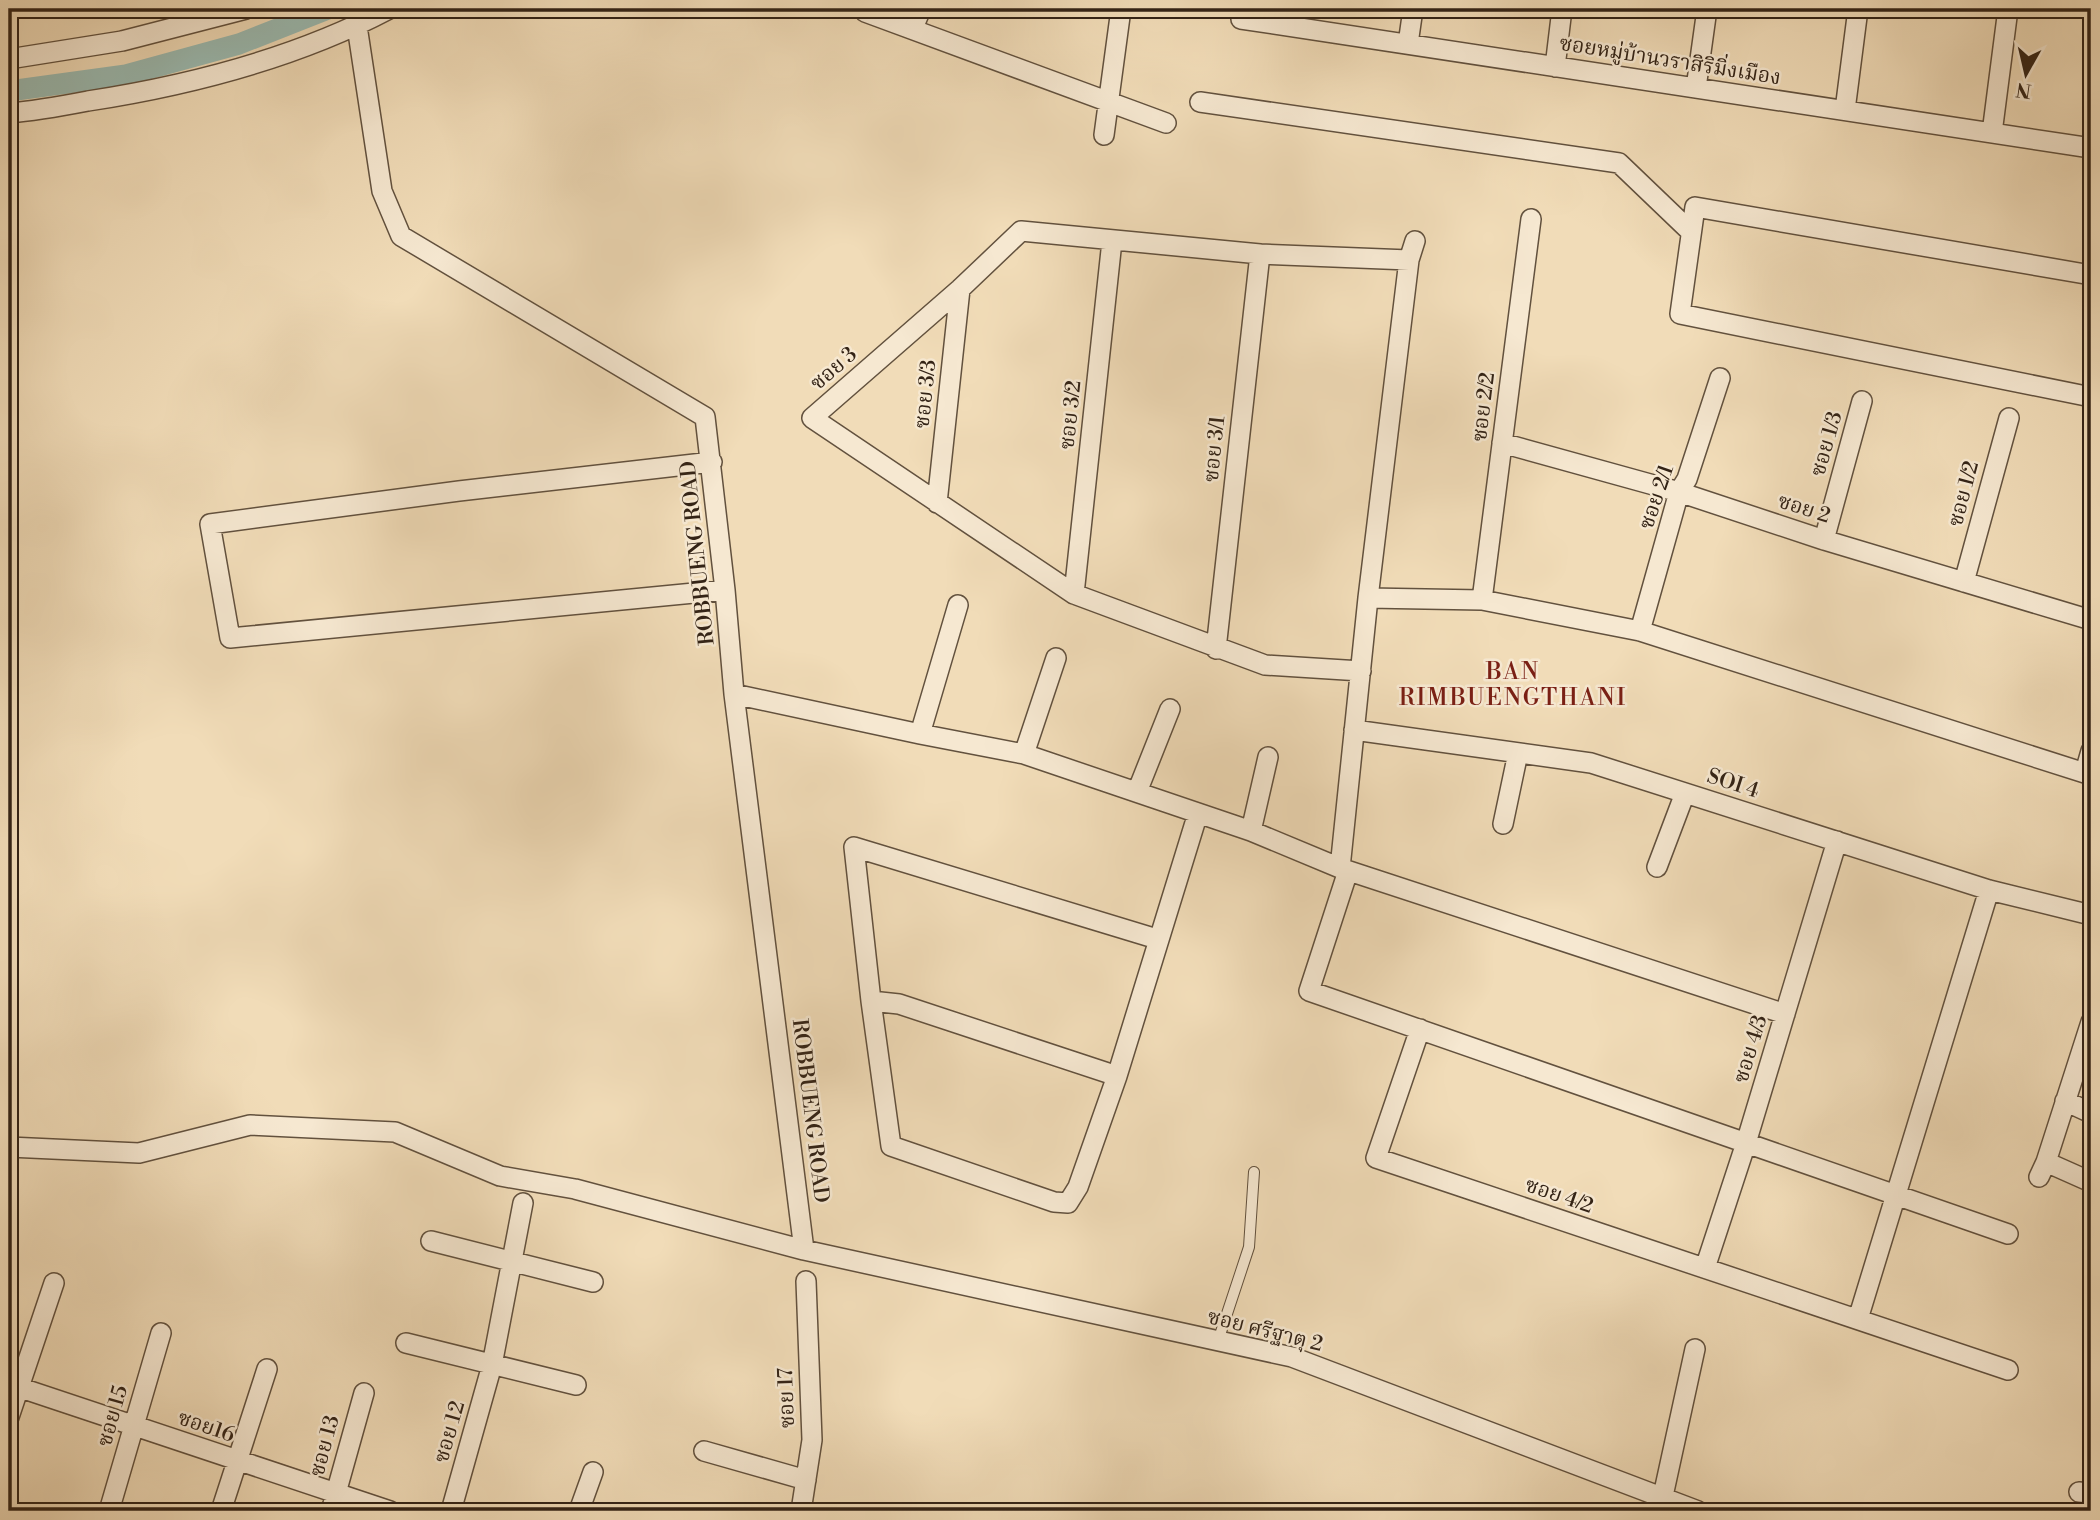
<svg xmlns="http://www.w3.org/2000/svg" width="2100" height="1520" viewBox="0 0 2100 1520" font-family="'Libre Bodoni','Noto Serif Thai',serif">
<style>
.lines{fill:none;stroke-linecap:round;stroke-linejoin:round}
.canal{stroke:#9bbbb2;stroke-width:21}
.lane-casing{stroke:#62513e;stroke-width:12}
.street-casing{stroke:#62513e;stroke-width:22}
.lane{stroke:#f6e8d1;stroke-width:10}
.street{stroke:#f6e8d1;stroke-width:19}
.labels{text-anchor:middle;dominant-baseline:central;stroke-width:5;stroke-linejoin:round;paint-order:stroke}
.street-label{font-size:21px;fill:#332316;stroke:#f6e8d1}
.neighbourhood-label{font-size:23px;letter-spacing:2px;fill:#7a1f14;stroke:#f6e8d1}
</style>
<rect width="100%" height="100%" fill="#f1dcb8"/>
<filter id="stains"><feTurbulence type="fractalNoise" baseFrequency=".00286" numOctaves="4"/><feColorMatrix values="0 0 0 0 .2 0 0 0 0 .09 0 0 0 0 .02 0 0 0 .5 -.17"/></filter>
<radialGradient id="worn" r=".72"><stop offset=".6" stop-color="#630" stop-opacity="0"/><stop offset="1" stop-color="#630" stop-opacity=".3"/></radialGradient>
<g class="lines">
<path class="canal" d="M9,91l117,-16 113,-31 89,-35"/>
<defs>
<path id="lane" d="M1218,1341l31,-94 5,-75"/>
<path id="street" d="M865,12l301,111
M1241,19l850,129
M357,26l25,165 19,45 304,181 20,173 9,104 70,556
M913,28l8,-19
M1408,44l5,-35
M9,59l113,-18 124,-32
M1555,67l7,-58
M1696,88l11,-79
M1200,102l419,61 72,69
M1845,110l13,-101
M9,113c26,-2 53,-7 79,-12 104,-16 208,-43 301,-92
M1992,133l16,-124
M1104,135l17,-126
M2091,275l-396,-68 -15,107 411,83
M1502,443l177,49 145,48 267,80
M712,462l-253,29 -249,33 20,114 495,-48
M937,503l23,-214
M1824,540l38,-139
M1964,582l45,-164
M1074,594l38,-353
M1368,598l114,2 158,31 451,144
M1482,600l49,-381
M1640,631l39,-139 8,-13 33,-101
M1216,649l44,-395
M1361,671l-96,-6 -191,-71 -262,-176 148,-129 61,-58 239,23 149,6
M734,694l186,40 104,20 227,77 89,37 445,146
M1354,730l237,33 398,127 102,25
M920,734l38,-129
M1024,754l32,-96
M2085,772l6,-21
M1137,792l33,-83
M1503,824l15,-71
M1251,831l17,-74
M1657,867l28,-74
M1340,868l28,-270 41,-338 6,-19
M1348,871l-39,120 699,243
M1157,939l-303,-92 17,154 20,145 163,56 14,1 10,-16 39,-111 81,-263
M871,1001l28,3 218,72
M1420,1029l-44,129 632,212
M2065,1101l26,12
M9,1147l130,6 111,-28 145,7 105,44 75,13 229,61 488,107 406,154
M2046,1162l45,20
M2039,1177l7,-15 45,-140
M431,1241l162,41
M1705,1268l41,-125 91,-302
M1858,1319l131,-429
M406,1343l170,42
M9,1384l381,127
M9,1417l45,-134
M704,1451l102,29
M2079,1492l12,1
M1663,1496l32,-147
M109,1511l52,-178
M221,1511l46,-142
M331,1511l33,-118
M451,1511l41,-146 31,-162
M579,1511l14,-39
M801,1511l11,-71 -6,-159"/>
</defs>
<use href="#lane" class="lane-casing"/>
<use href="#street" class="street-casing"/>
<use href="#lane" class="lane"/>
<use href="#street" class="street"/>
</g>
<g class="labels">
<g class="street-label">
<text transform="translate(1670 61) rotate(9)">ซอยหมู่บ้านวราสิริมิ่งเมือง</text>
<text transform="translate(834 369) rotate(-41)">ซอย 3</text>
<text transform="translate(926 394) rotate(-84)">ซอย 3/3</text>
<text transform="translate(1484 407) rotate(-83)">ซอย 2/2</text>
<text transform="translate(1071 415) rotate(-84)">ซอย 3/2</text>
<text transform="translate(1827 444) rotate(-74)">ซอย 1/3</text>
<text transform="translate(1215 449) rotate(-84)">ซอย 3/1</text>
<text transform="translate(1964 494) rotate(-75)">ซอย 1/2</text>
<text transform="translate(1657 497) rotate(-71)">ซอย 2/1</text>
<text transform="translate(1804 509) rotate(18)">ซอย 2</text>
<text transform="translate(698 553) rotate(-96)">ROBBUENG ROAD</text>
<text transform="translate(1733 784) rotate(18)">SOI 4</text>
<text transform="translate(1751 1049) rotate(-73)">ซอย 4/3</text>
<text transform="translate(810 1111) rotate(83)">ROBBUENG ROAD</text>
<text transform="translate(1559 1196) rotate(19)">ซอย 4/2</text>
<text transform="translate(1265 1331) rotate(14)">ซอย ศรีฐาตุ 2</text>
<text transform="translate(787 1398) rotate(-92)">ซอย 17</text>
<text transform="translate(113 1416) rotate(-74)">ซอย 15</text>
<text transform="translate(206 1427) rotate(19)">ซอย16</text>
<text transform="translate(450 1432) rotate(-74)">ซอย 12</text>
<text transform="translate(325 1446) rotate(-75)">ซอย 13</text>
</g>
<g class="neighbourhood-label">
<text x="1513" y="672">BAN<tspan x="1513" dy="26">RIMBUENGTHANI</tspan></text>
</g>
</g>
<rect width="2100" height="1520" fill="none" stroke="#f1dcb8" stroke-width="35"/>
<rect x="10" y="10" width="2079" height="1499" fill="none" stroke="#332316" stroke-width="3.5"/>
<rect x="18" y="18" width="2065" height="1485" fill="none" stroke="#332316" stroke-width="2"/>
<g transform="translate(2026 74) rotate(188)" stroke="#f6e8d1" stroke-width="5" paint-order="stroke">
<path d="M0-5L12 26L0 18L-12 26Z" fill="#332316"/>
<text y="-10" font-size="19" font-weight="bold" text-anchor="middle" fill="#332316">N</text>
</g>
<rect width="100%" height="100%" filter="url(#stains)"/>
<rect width="100%" height="100%" fill="url(#worn)"/>
</svg>
